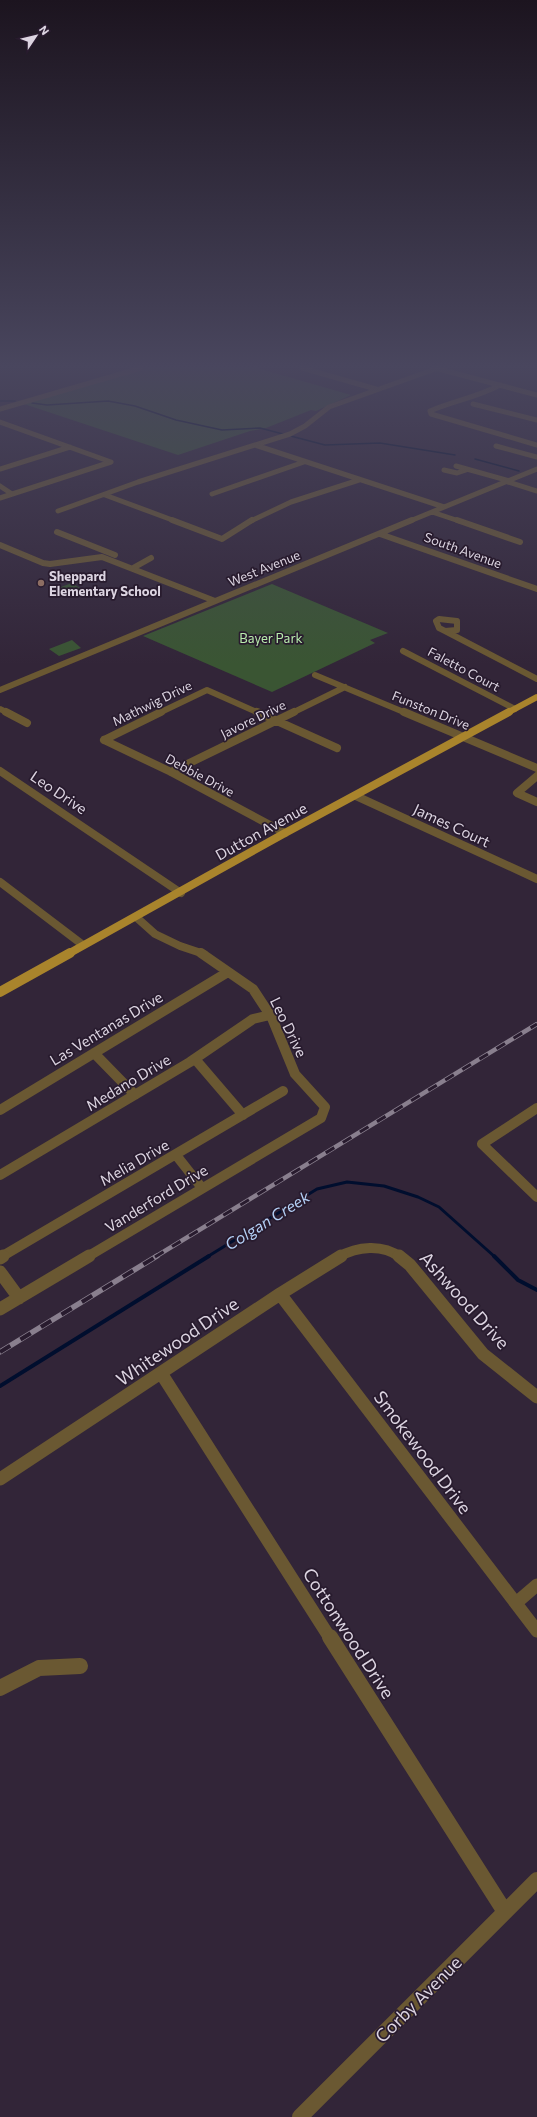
<svg xmlns="http://www.w3.org/2000/svg" width="537" height="2117" viewBox="0 0 537 2117" font-family="Commissioner,sans-serif">
<style>
.green{fill:#3a5533}
.lines{fill:none;stroke-linecap:round;stroke-linejoin:round}
.stream-far2{stroke:#000e2e;stroke-width:1.5}
.stream-far1{stroke:#000e2e;stroke-width:3}
.stream{stroke:#000e2e;stroke-width:4}
.minor-far5{stroke:#6a5832;stroke-width:5}
.minor-far4{stroke:#6a5832;stroke-width:6}
.minor-far3{stroke:#6a5832;stroke-width:8}
.minor-far2{stroke:#6a5832;stroke-width:10}
.minor-far1{stroke:#6a5832;stroke-width:13}
.minor{stroke:#6a5832;stroke-width:16}
.major-far2{stroke:#a9842c;stroke-width:6}
.major-far1{stroke:#a9842c;stroke-width:8}
.major{stroke:#a9842c;stroke-width:10}
.rail-far1-casing{stroke:#897f8e;stroke-width:4.5}
.rail-casing{stroke:#897f8e;stroke-width:5.5}
.rail-far1{stroke:#281b2e;stroke-width:3;stroke-dasharray:10;stroke-linecap:butt}
.rail{stroke:#281b2e;stroke-width:4;stroke-dasharray:12;stroke-linecap:butt}
.education-dot{fill:#8d6e63;stroke:#281b2e;stroke-width:1.5}
.labels{text-anchor:middle;dominant-baseline:central;stroke-width:3.5;stroke-linejoin:round;paint-order:stroke}
.far-street-label{font-size:13px;fill:#dcd4e1;stroke:#281b2e}
.far-poi-label{font-size:13px;font-weight:bold;fill:#dcd4e1;stroke:#281b2e;text-anchor:start}
.far-park-label{font-size:13px;fill:#b9edad;stroke:#281b2e}
.street-label{font-size:15px;fill:#dcd4e1;stroke:#281b2e}
.water-label{font-size:16px;font-style:italic;fill:#b4d0f6;stroke:#281b2e}
.near-street-label{font-size:18px;fill:#dcd4e1;stroke:#281b2e}
</style>
<rect width="100%" height="100%" fill="#322538"/>
<path class="green" d="M146,368h111l94,27 -35,16 -5,-1 -45,18 -16,3 -72,24 -154,-51z
M72,583l11,7c-12,4 -15,5 -25,-2z
M272,584l116,49 -18,7 5,3 -103,49 -129,-56z
M72,640l9,8 -22,8 -10,-7z"/>
<g class="lines">
<path class="stream-far2" d="M0,401h15
M32,403l15,2 61,-4 27,5 41,14 46,10 38,-2 65,17 55,-2 75,12
M475,459l44,12"/>
<path class="stream-far1" d="M207,1257l110,-68 30,-7 37,4 34,11 21,10 56,50"/>
<path class="stream" d="M494,1256l24,24 19,10
M0,1386l209,-130"/>
<path class="minor-far5" d="M302,368l74,21
M435,368l102,27
M500,385c-22,12 -47,16 -70,26l1,3 106,31
M473,404l64,16
M0,409l141,-41
M0,422l111,40
M255,445l189,62
M496,446l41,11
M456,466l54,15
M0,469l70,-22
M444,470l13,3 9,-3
M508,482l29,9
M0,486l12,8
M212,494l92,-32
M105,495l70,26
M0,498l111,-36
M58,511l80,-29 152,-48 15,-8 24,-19 109,-39
M432,512l27,9
M251,521l40,-19 68,-22
M410,521l127,-52"/>
<path class="minor-far4" d="M172,520l50,19 30,-19
M457,520l63,22
M57,532l58,23
M380,534l157,55
M0,545l43,18 7,1 52,-7 113,44
M133,568l18,-10
M439,619l18,2v9l-12,1 -6,-3 -3,-7z
M445,631l92,48
M403,651l112,58
M315,675l91,38
M0,690l412,-170
M0,709l8,4
M159,713l48,-23 52,23
M292,713l53,-26"/>
<path class="minor-far3" d="M6,712l21,11
M257,712l80,36
M404,712l133,56
M104,740l57,-28
M104,740l67,32 114,61
M0,771l181,122
M171,772l123,-60
M537,776l-20,17 20,9
M356,796l181,83
M0,882l83,63
M136,917l19,17 25,12 24,8"/>
<path class="minor-far2" d="M94,1053l41,42
M195,1059l48,56
M537,1108l-55,36 55,53
M0,1110l228,-138
M176,1155l26,33
M0,1175l190,-113 63,-43 17,-4
M1,1257l282,-166
M87,1257l234,-139 4,-11 -30,-33 -23,-56 -19,-29 -52,-36
M339,1257c18,-11 44,-13 61,0"/>
<path class="minor-far1" d="M399,1256l11,9 73,89 54,43
M0,1258l3,-2
M0,1272l19,26
M280,1294l257,337
M0,1309l89,-53
M161,1373l169,265
M0,1479l280,-185 61,-38
M516,1603l21,-18"/>
<path class="minor" d="M330,1637l175,275
M0,1688l39,-20 41,-2
M300,2117l237,-237"/>
<path class="major-far2" d="M507,713l30,-16"/>
<path class="major-far1" d="M68,954l217,-121 224,-121"/>
<path class="major" d="M0,992l70,-39"/>
<defs>
<path id="rail-far1" d="M155,1257l382,-233"/>
<path id="rail" d="M0,1352l157,-96"/>
</defs>
<use href="#rail-far1" class="rail-far1-casing"/>
<use href="#rail" class="rail-casing"/>
<use href="#rail-far1" class="rail-far1"/>
<use href="#rail" class="rail"/>
</g>
<linearGradient id="sky" x2="0" y2="1"><stop stop-color="#1c141f"/><stop offset="0.55" stop-color="#49465e"/><stop offset="1" stop-color="#49465e" stop-opacity="0"/></linearGradient>
<rect width="537" height="665" fill="url(#sky)"/>
<circle class="education-dot" cx="41" cy="583" r="4"/>
<g class="labels">
<g class="far-street-label">
<text transform="translate(463 550) rotate(20)">South Avenue</text>
<text transform="translate(264 568) rotate(-22)">West Avenue</text>
<text transform="translate(464 669) rotate(28)">Faletto Court</text>
<text transform="translate(152 703) rotate(-26)">Mathwig Drive</text>
<text transform="translate(431 710) rotate(22)">Funston Drive</text>
<text transform="translate(253 719) rotate(-26)">Javore Drive</text>
<text transform="translate(200 775) rotate(28)">Debbie Drive</text>
</g>
<g class="far-poi-label">
<text x="49" y="576">Sheppard<tspan x="49" dy="15">Elementary School</tspan></text>
</g>
<g class="far-park-label">
<text x="271" y="638">Bayer Park</text>
</g>
<g class="street-label">
<text transform="translate(59 792) rotate(34)">Leo Drive</text>
<text transform="translate(452 825) rotate(25)">James Court</text>
<text transform="translate(261 831) rotate(-29)">Dutton Avenue</text>
<text transform="translate(289 1027) rotate(64)">Leo Drive</text>
<text transform="translate(106 1028) rotate(-31)">Las Ventanas Drive</text>
<text transform="translate(128 1082) rotate(-31)">Medano Drive</text>
<text transform="translate(134 1162) rotate(-30)">Melia Drive</text>
<text transform="translate(156 1198) rotate(-31)">Vanderford Drive</text>
</g>
<g class="water-label">
<text transform="translate(267 1220) rotate(-32)">Colgan Creek</text>
</g>
<g class="near-street-label">
<text transform="translate(465 1300) rotate(48)">Ashwood Drive</text>
<text transform="translate(177 1341) rotate(-34)">Whitewood Drive</text>
<text transform="translate(423 1452) rotate(53)">Smokewood Drive</text>
<text transform="translate(349 1633) rotate(57)">Cottonwood Drive</text>
<text transform="translate(418 1999) rotate(-45)">Corby Avenue</text>
</g>
</g>
<g transform="translate(36 36) rotate(55)" stroke="#281b2e" stroke-width="3" paint-order="stroke">
<path d="M0-3L7 15L0 10L-7 15Z" fill="#dcd4e1"/>
<text y="-6" font-size="11" font-weight="bold" text-anchor="middle" fill="#dcd4e1">N</text>
</g>
</svg>
